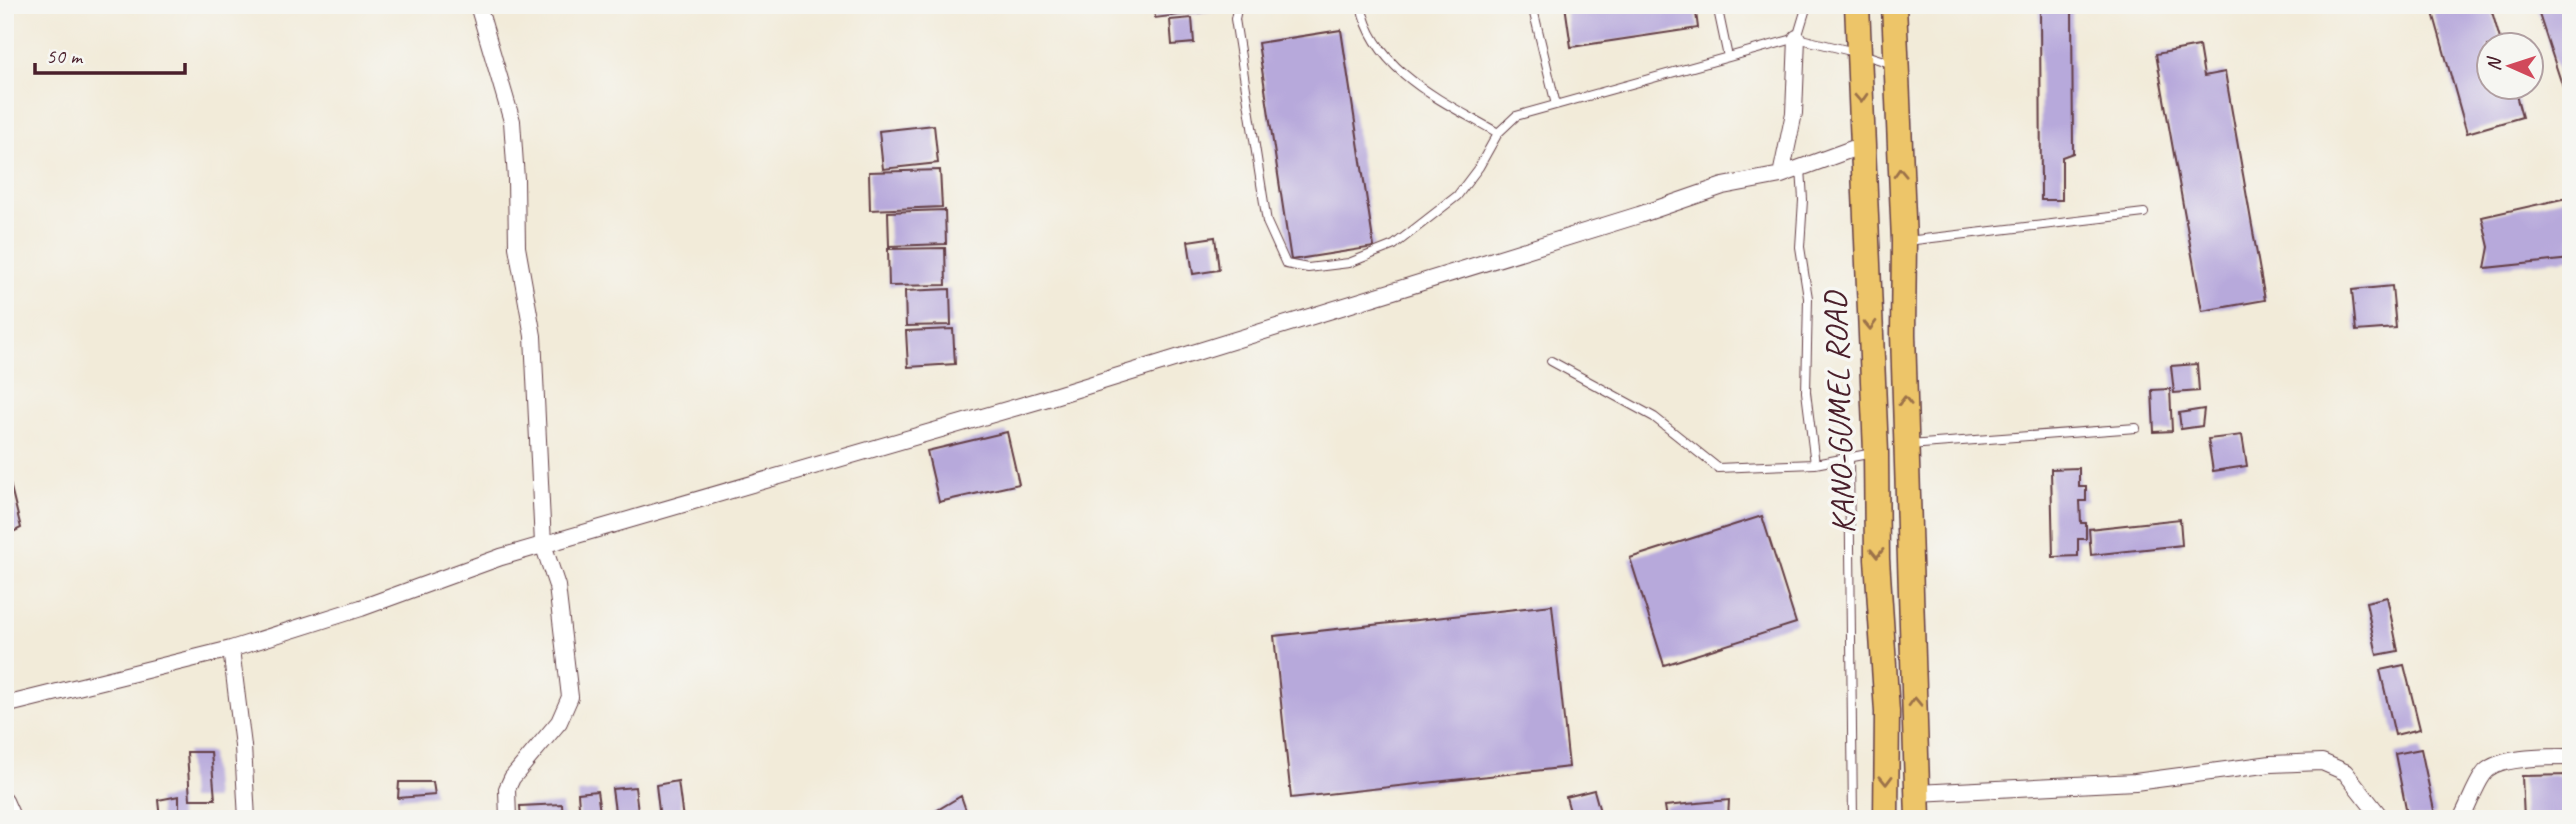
<svg xmlns="http://www.w3.org/2000/svg" width="2576" height="824" viewBox="0 0 2576 824" font-family="Caveat,sans-serif">
<style>
.building{fill:#b7a9db}
.lines{fill:none;stroke-linecap:round;stroke-linejoin:round}
.service-casing{stroke:#633e45;stroke-width:10}
.minor-casing{stroke:#633e45;stroke-width:18}
.primary-casing{stroke:#633e45;stroke-width:27}
.service{stroke:#fff;stroke-width:8}
.minor{stroke:#fff;stroke-width:16}
.primary{stroke:#edc569;stroke-width:24}
.oneway{stroke:#9c724a}
.labels{text-anchor:middle;dominant-baseline:central;stroke-width:7;stroke-linejoin:round;paint-order:stroke}
.street-label{font-size:33px;fill:#4a1f2b;stroke:#f6f6f2}
</style>
<rect width="100%" height="100%" fill="#f6f6f2"/>
<filter id="ink" filterUnits="userSpaceOnUse"><feTurbulence type="fractalNoise" baseFrequency=".0143" numOctaves="2"/><feDisplacementMap in="SourceGraphic" scale="14" xChannelSelector="R" yChannelSelector="G"/><feConvolveMatrix kernelMatrix="1 2 1 2 8 2 1 2 1" color-interpolation-filters="sRGB"/></filter>
<filter id="wash" filterUnits="userSpaceOnUse"><feTurbulence type="fractalNoise" baseFrequency=".00686" numOctaves="4" result="noise"/><feDisplacementMap in="SourceGraphic" scale="28" xChannelSelector="R" yChannelSelector="G"/><feGaussianBlur stdDeviation="1.57" result="paint"/><feColorMatrix in="noise" values="0 0 0 0 0 0 0 0 0 0 0 0 0 0 0 0 0 1.4 0 .05"/><feComposite in="paint" operator="in"/></filter>
<g filter="url(#wash)">
<rect width="100%" height="100%" fill="#f2ebd9"/>
<g id="blocks">
<path class="building" d="M1154,5h57l1,6 -57,7z
M1565,5h130l3,23 -127,19z
M2040,5h32l1,148 -11,4v43h-21z
M2445,5h45l12,41h-14v42h26l8,29 -55,16 -35,-124z
M2536,5h35v104h-1z
M1192,18l2,25 -22,2 -2,-25z
M1341,30l33,217 -83,13 -33,-217z
M2199,46l5,30 21,-4 40,228 -63,11 -46,-257z
M934,125l4,38 -55,6 -4,-38z
M940,170l2,37 -72,3 -1,-38z
M2571,197v62l-86,9 4,-21 -7,-30z
M945,210l1,34 -57,2 -1,-34z
M1215,237l4,33 -26,4 -5,-33z
M945,248l1,37 -57,1 -1,-37z
M2392,286l4,42 -40,3 -4,-41z
M950,289l1,36 -45,1 -1,-35z
M953,329l2,35 -47,3 -2,-36z
M2197,364l2,27 -25,2 -3,-27z
M2170,389l2,42 -18,1 -2,-42z
M2204,409l-2,17 -21,3 -2,-16z
M1007,432l12,52 -80,18 -12,-51z
M2242,435l5,31 -34,5 -5,-32z
M5,463l16,65 -16,8z
M2079,468v19h7v14h-6l1,22h5v16h-8v17l-25,1 -2,-88z
M1762,516l34,107 -132,42 -34,-107z
M2180,519l2,26 -91,10 -2,-26z
M2387,597l11,54 -21,4 -11,-53z
M1552,605l17,162 -278,31 -17,-162z
M2404,665l16,64 -25,6 -15,-65z
M2421,749l14,66 -27,4 -13,-65z
M187,752h24l4,47h-25z
M2571,775v44h-47l-2,-43z
M678,781l5,38h-23l-4,-34z
M399,782h34l2,13 -37,3z
M635,787l4,32h-23l-4,-30z
M1594,790l8,29h-30l-6,-22z
M597,791l4,28h-21l-2,-26z
M179,796v23h-19l-2,-19z
M961,796l8,23h-37l-1,-5z
M1729,800l-1,19h-61l-2,-13z
M562,804l1,15h-42l-1,-13z"/>
</g>
</g>
<g filter="url(#ink)">
<use href="#blocks" fill-opacity="0" stroke="#633e45" stroke-width="2"/>
<g class="lines">
<defs>
<path id="service" d="M1238,5l-3,14 32,203 19,42 22,4 41,-5 45,-18 63,-49 22,-29 19,-34 18,-17 281,-78 62,15 34,11
M1361,5c13,67 84,97 137,128
M1532,5l24,100
M1717,5l11,52
M1797,38l10,-33
M1801,168l2,32 -3,47 8,51 -2,94 9,72 58,-11
M1907,241l237,-28
M1551,361l103,56 64,51 97,-4
M1909,445l227,-17
M1849,457l4,362"/>
<path id="minor" d="M478,5l34,116 4,58 1,68 16,89 10,208 14,42 13,111 -11,25 -47,56 -5,11 1,30
M1781,175l13,-62 3,-75
M231,649l12,97 4,73
M5,705l226,-56 130,-41 140,-51 540,-157 598,-185 84,-29 58,-11 82,-30
M1917,793l218,-11 136,-18 51,-2 23,10 37,47
M5,801l8,18
M2461,819c8,-14 13,-31 22,-44 11,-19 67,-18 88,-18"/>
<path id="primary" d="M1857,5l19,447 1,107 10,153 -1,107
M1894,5l10,236 -1,93 15,485"/>
</defs>
<use href="#service" class="service-casing"/>
<use href="#minor" class="minor-casing"/>
<use href="#primary" class="primary-casing"/>
<use href="#service" class="service"/>
<use href="#minor" class="minor"/>
<use href="#primary" class="primary"/>
</g>
<defs><path id="oneway-chevron" d="M-2-3.5L2.5 0L-2 3.5" fill="none" stroke-width="1.6" stroke-linecap="round" stroke-linejoin="round" transform="scale(1.75)"/></defs>
<g class="oneway">
<use href="#oneway-chevron" transform="translate(1861 98) rotate(87)"/>
<use href="#oneway-chevron" transform="translate(1900 173) rotate(-92)"/>
<use href="#oneway-chevron" transform="translate(1870 325) rotate(88)"/>
<use href="#oneway-chevron" transform="translate(1905 401) rotate(-91)"/>
<use href="#oneway-chevron" transform="translate(1877 553) rotate(89)"/>
<use href="#oneway-chevron" transform="translate(1915 702) rotate(-92)"/>
<use href="#oneway-chevron" transform="translate(1886 780) rotate(89)"/>
</g>
</g>
<g class="labels">
<g class="street-label">
<text transform="translate(1839 413) rotate(-92)">KANO-GUMEL ROAD</text>
</g>
</g>
<rect width="2576" height="824" fill="none" stroke="#f6f6f2" stroke-width="28"/>
<g transform="translate(2510 66) rotate(273)"><circle r="33" fill="#f6f6f2" stroke="#b1a0a2" stroke-width="2"/>
<path d="M0-5L12 26L0 18L-12 26Z" fill="#d1495b"/>
<text y="-10" font-size="19" font-weight="bold" text-anchor="middle" fill="#4a1f2b">N</text>
</g>
<path d="M35 63v10h150v-10" fill="none" stroke="#4a1f2b" stroke-width="3.5"/>
<text x="46" y="63" font-size="21" fill="#4a1f2b" stroke="#f6f6f2" stroke-width="5" paint-order="stroke">50 m</text>
</svg>
